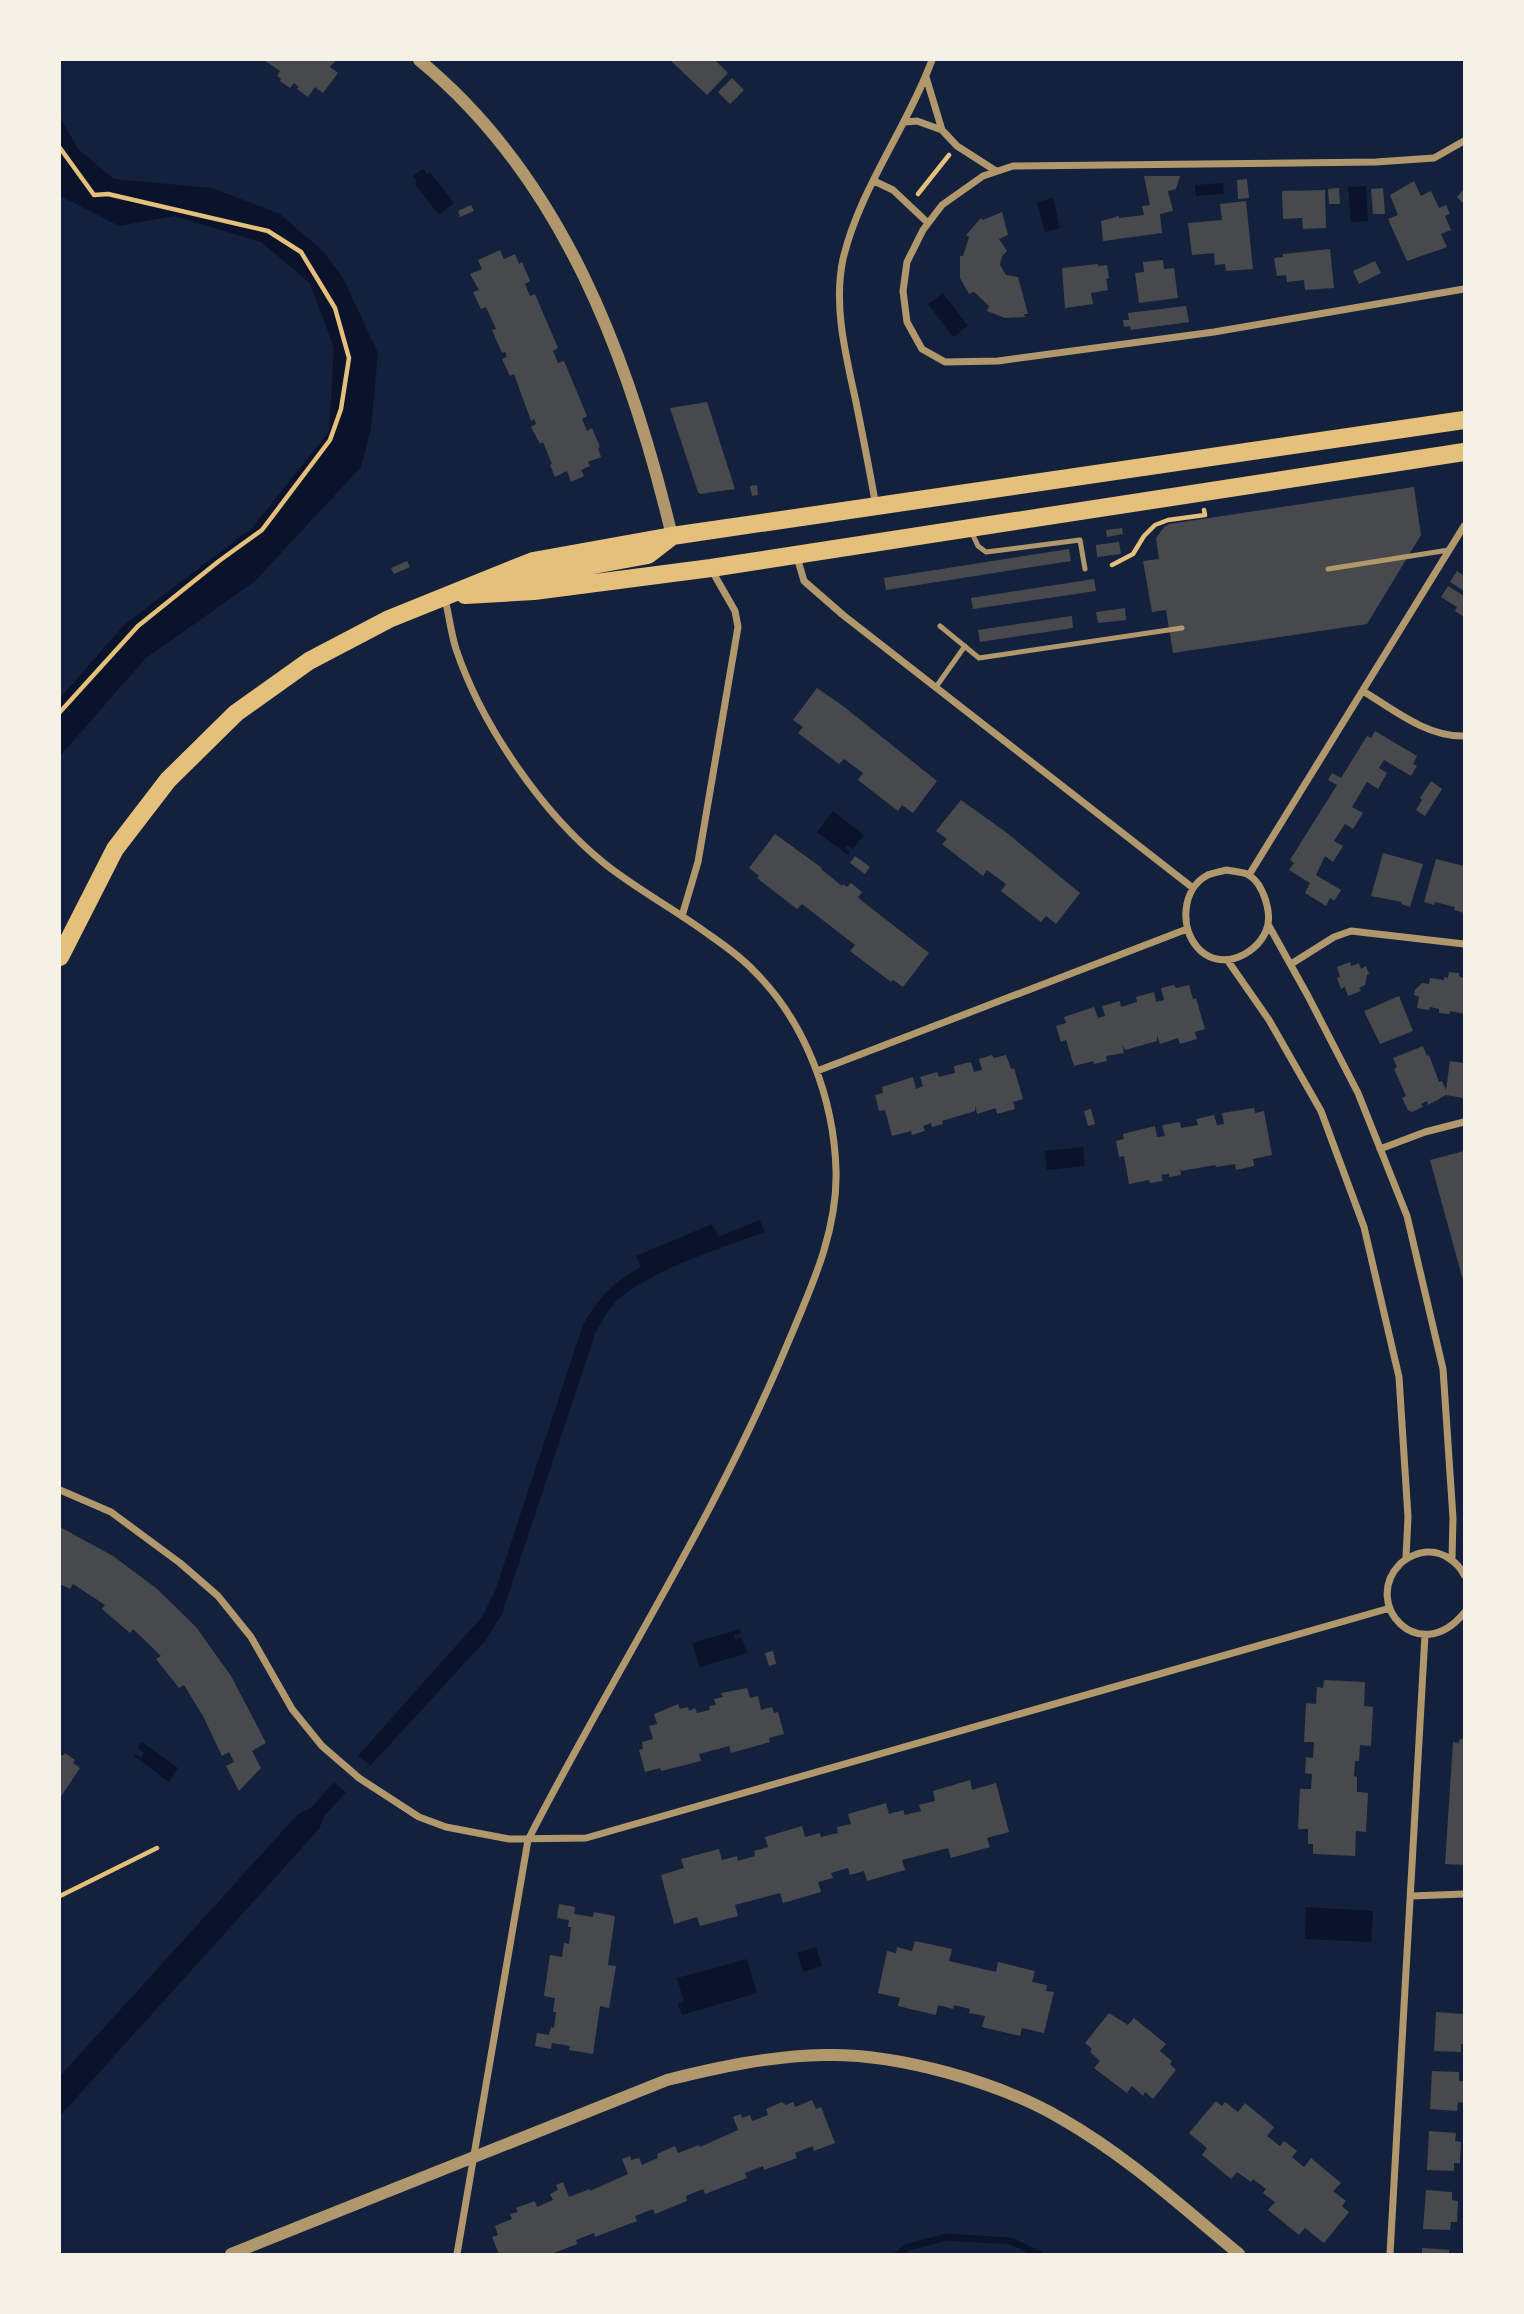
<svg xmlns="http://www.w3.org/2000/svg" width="1524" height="2314" viewBox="0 0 1524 2314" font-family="'Golos Text',sans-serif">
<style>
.water{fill:#0b132b}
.pier{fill:#14213d}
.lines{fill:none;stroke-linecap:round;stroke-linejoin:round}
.stream{stroke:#0b132b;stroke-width:7}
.building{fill:#48494c}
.path{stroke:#e5c07b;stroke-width:4.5}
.service{stroke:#b1986c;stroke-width:5}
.minor{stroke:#b1986c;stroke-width:7}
.tertiary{stroke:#b1986c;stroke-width:12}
.primary{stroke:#e5c07b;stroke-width:18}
</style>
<rect width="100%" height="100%" fill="#14213d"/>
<path class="water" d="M60,117l18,32 36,30 98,9 68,26 42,36 21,28 35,75 -7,76 -10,38 -106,114 -110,78 -85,97v-58l64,-73 128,-97 77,-96 5,-84 -24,-65 -49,-41 -87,-26 -55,10 -59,-30z
M423,169l4,5 3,-2 24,31 -15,12 -24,-31 2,-3 -4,-5z
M1223,183l1,11 -28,2 -1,-11z
M1366,186l2,35 -17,1 -3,-35z
M1053,198l7,30 -15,4 -8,-30z
M943,293l25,33 -15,11 -25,-33z
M833,811l31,24 -11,14 -6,-4 -2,3 5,4 -2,3 -31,-23z
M1083,1147l2,19 -38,4 -2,-19z
M760,1220l5,12c-40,15 -127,42 -153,74 -7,8 -12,19 -17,28l-93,280 -17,27 -160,174 -6,14 -259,287v-40l238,-262 13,-6 171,-191 13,-26 88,-266c17,-29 29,-42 58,-58l-5,-11 76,-32 6,13z
M740,1629l1,4 -7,2 1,4 7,-1 5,15 -47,14 -8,-24z
M142,1742l36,26 -9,14 -35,-26 1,-2 6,4 3,-5 -6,-5z
M1306,1907l67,4 -2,31 -66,-3z
M816,1947l6,19 -19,6 -6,-19z
M747,1959l10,34 -75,22 -4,-11 6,-2 -7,-24z"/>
<path class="pier" d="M355,1753l18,15 -25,26 -17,-14z"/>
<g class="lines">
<path class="stream" d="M898,2254l10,-7 39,-10 63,4 29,13"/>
</g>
<path class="building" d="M264,60h72l-6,7 8,6 -15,20 -8,-6 -7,10 -11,-8 2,-2 -5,-4 -4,5 -10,-7 1,-2 -4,-3 3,-5z
M670,60h45l13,13 -21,22z
M732,78l12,12 -14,14 -12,-12z
M1144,176h36l-4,13 -8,2 5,20 -13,3 2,19 -59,8 -2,-20 18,-5v2l25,-3 -2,-9 8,-1z
M1247,179l2,19 -11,1 -1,-19z
M1414,181l7,15 10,-5 8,17 7,-3 4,9 -5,2 6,14 -10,4 6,13 -40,14 -19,-42 10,-4 -8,-20z
M1339,188l1,16h-11l-1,-15z
M1383,188l2,26h-12l-2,-25z
M1464,189v15l-7,-7z
M1325,190l1,38 -23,1 -1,-11 -19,1 -1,-28z
M1246,201l7,68 -27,2 -1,-7 -10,1 -1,-12 -22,2 -4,-32 34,-3 -2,-16z
M471,205l3,6 -14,6 -2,-6z
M1002,212l6,23 -9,4 8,12 -5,5 -2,9 6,10 12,2 10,37h-4l1,3 -20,1 -18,-7 2,-5 -15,-14 -5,2 -9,-16v-22h3l6,-19 -3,-2 15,-17 2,2z
M1330,249l4,39 -29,2 -1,-10 -17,2 -1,-7 -9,1 -3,-18 9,-1v-3z
M500,250l4,9 11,-5 4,10 3,-2 8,19 -5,3 5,12 5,-2 23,54 -5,3 5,12 6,-2 23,55 -5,3 5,12 5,-3 8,19 -2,1 3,9 -13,5 2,4 -9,4 3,6 -13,6 -4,-11 -12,6 -5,-12 2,-1 -9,-22 -3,2 -9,-17 5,-3 -2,-5 -3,2 -17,-47 -4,2 -8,-17 5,-2 -2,-5 -3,1 -10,-23 4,-1 -10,-22 -5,2 -8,-17 6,-2 -9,-16 12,-5 -4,-9z
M1163,260l1,9 10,-1 4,30 -39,5 -4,-30 9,-1 -1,-10z
M1375,261l6,12 -22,11 -6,-13z
M1098,264v2l9,-1 2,13 -3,1 2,11 -17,3 2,11 -28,4 -3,-40z
M1186,306l3,16 -58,8 -1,-4 -6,1 -1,-7h6l-1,-7z
M707,402l28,87 -35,5 -2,-2 -28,-84z
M757,485l1,10 -6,1 -2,-10z
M1414,487l7,48 -54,89 -194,29 -7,-43 -14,2 -9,-51 16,-2 -3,-21 8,-11 5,-3z
M1122,528l1,6 -16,3 -1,-7z
M1119,542l2,12 -24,3 -1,-12z
M1069,549l2,12 -185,29 -2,-12z
M407,561l3,6 -16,7 -3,-6z
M1457,571l7,5v15l-14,-9z
M1094,579l2,12 -123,18 -2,-11z
M1448,586l16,10v21l-9,-6 2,-4 -16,-10z
M1125,608l1,12 -28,3 -2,-11z
M1072,616l1,12 -93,14 -2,-12z
M817,688l26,18 94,75 -24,32 -11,-8 -4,6 -40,-31 5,-7 -19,-14 -5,5 -41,-31 5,-6 -10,-7z
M1375,731l42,25 -4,8 4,2 -6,10 -27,-16 -5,8 8,5 -9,16 -11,-7 -15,25 11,6 -10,16 -8,-5 -11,17 9,5 -10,16 -8,-6 -9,19 25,15 -7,11 -4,-3 -4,8 -21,-13 5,-10 -21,-13 5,-7 -4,-3 47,-75 -9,-5 4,-7 9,5 26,-42 4,2z
M1431,781l11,8 -17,27 -9,-6 6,-10 -2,-2z
M961,800l46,33 73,60 -24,31 -10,-8 -5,6 -40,-31 5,-7 -19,-14 -4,6 -41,-32 5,-5 -11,-8z
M775,834l47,34 -1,1 21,17 1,-2 4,3 4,-4 11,9 -4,5 4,4 67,52 -26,34 -10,-7 -2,2 -41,-31 5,-6 -53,-41 -5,5 -40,-31 2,-2 -10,-8z
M1383,853l40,11 -13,43 -9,-3 1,-2 -31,-6z
M855,856l15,11 -5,7 -15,-11z
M1436,859l28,7v47l-10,-3 1,-3 -20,-5 -1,3 -10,-3z
M1350,962l1,4 8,-3 2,6 5,-3 3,8 -2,1 -2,10 -6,3 2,3 -13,5 -3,-9 -4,2 -4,-11 3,-1 -3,-10z
M1449,972l10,1v3l5,2v36l-14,-3v3l-11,-1v-4l-9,-2 -1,3 -12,-2 2,-11 -5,-2 1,-5 7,-7 7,1 1,-6 14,2v-3l4,1z
M1174,985l2,3 13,-3 4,14 3,-1 9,31 -10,3 2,7 -17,5 -2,-6 -18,6 -3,-9v6l-32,9 -3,-5 2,8 -18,3 1,5 -13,3 -1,-3 -19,5 -8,-26 -5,2 -5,-16 10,-3 -2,-6 30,-10 4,11 7,-2 -3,-10 18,-5 1,6 16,-5 -1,-5 18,-5 2,10 8,-2 -3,-12z
M1399,996l14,35 -33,13 -16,-33z
M1423,1046l4,10 2,-1 10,27 3,-1 4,9 4,-29 14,2v35l-18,-3 -18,10 -1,-4 -6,3 2,3 -11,5 -4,-2 -6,-12 4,-2 -12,-27 3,-2 -4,-9z
M992,1055l2,3 12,-3 5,14 3,-1 9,31 -10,3 2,7 -18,5 -1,-6 -19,6 -2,-9v6l-33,10 1,3 -11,3 -1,-4 -8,3 2,5 -13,4 -1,-4 -19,5 -7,-26 -6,1 -4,-16 8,-2 -1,-6 31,-10 3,12 7,-3 -3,-9 17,-5 2,5 16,-4 -1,-7 17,-4 3,10 8,-2 -3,-11z
M1254,1108l1,5 9,-2 8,44 -19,4 1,7 -18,4 -1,-6 -19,3 -1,-2 -34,6 -1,-5 1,9 -12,2v-3l-8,1 2,6 -13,2 -1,-3 -20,4 -5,-28 -5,1 -3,-16 8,-2 -1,-5 32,-8 2,11 8,-1 -3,-11 18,-3 1,6 17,-3 -2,-6 18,-4 3,10 7,-1 -2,-11z
M1091,1109l4,15 -7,2 -4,-15z
M1464,1151v133l-34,-124z
M60,1527l53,29 43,32 40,39 35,49 35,67 -14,8 9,17 -22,23 -13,-25 8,-4 -5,-10 -7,4 -19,-40 -19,-31 -5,3 -23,-29 5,-3 -28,-27 -3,4 -28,-24 3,-4 -32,-21 -3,5 -10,-5z
M773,1651l3,13 -7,2 -4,-13z
M1324,1680l41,2 -1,24 9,1 -2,39 -11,-1 -1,16h-4l-1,15 3,1v15l11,1 -2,39 -10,-1 -1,25 -42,-2v-10h-5v-15h-10l2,-40h11l1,-15 -7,-1 1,-16 7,1 1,-16h-10l2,-39 10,1 1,-17 6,1z
M747,1688l3,10 8,-2 3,14 11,-3 2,6 4,-1 6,22 -15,4 1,4 -39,11 -2,-7 -30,8 2,7 -40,10 -1,-3 -15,4 -6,-22 4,-1 -1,-7 11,-3 -4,-13 8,-2 -3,-10 24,-10 2,5 8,-2 1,4 6,-3 2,5 13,-3 -1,-4 7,-1 -2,-6 9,-2 -2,-4z
M1464,1738v127l-19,-1 8,-122 6,1v-3z
M60,1753l2,3 3,-3 10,7 -2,3 7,5 -20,30z
M970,1780l2,10 24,-7 13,49 -22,6 3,9 -39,11 -3,-10 -46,12 3,10 -38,11 -3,-10 -14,4 -2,-7 -17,5 2,5 -15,4 3,10 -38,11 -3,-10 -45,12 3,11 -38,10 -3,-9 -23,7 -13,-49 23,-7 -3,-9 38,-10 3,11 15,-4 1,5 17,-5 -1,-5 14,-4 -3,-10 37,-11 3,11 15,-4 1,4 17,-4 -1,-6 14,-3 -3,-10 38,-11 3,11 14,-4 2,5 16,-4 -2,-6 16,-4 -2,-10z
M559,1904l16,3 -1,7 19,3 1,-5 21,4 -7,49 8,1 -7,42 -9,-2 -7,48 -24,-4 1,-4 -18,-3 -1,6 -16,-3 2,-13 12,2 2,-8 3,1 2,-16h-3l2,-14 -11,-2 6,-41 12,2 2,-14 5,1 2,-17h-3l1,-7 -12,-2z
M915,1941l37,8 -3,12 47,11 2,-10 37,9 -3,11 15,3 -1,6 8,1 -10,41 -22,-5 -2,8 -38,-9 3,-11 -16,-3 1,-4 -16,-4 -1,4 -15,-4 -2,10 -38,-9 2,-8 -22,-5 9,-42 9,2 1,-6 15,4z
M1436,2012l27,2 1,30h-3v8l-27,-1z
M1109,2013l19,12 6,-7 32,26 -6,7 12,10 -2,3 6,6 -23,29 -8,-7 -2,4 -11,-10 -5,7 -33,-25 6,-7 -10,-9 2,-3 -7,-6z
M1432,2071l27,1v9h5v22l-6,-1 -1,9 -27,-2z
M812,2100l4,9 5,-2 14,36 -21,8 -1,-5 -18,7 2,5 -33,12 -1,-4 -18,7 2,5 -42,16 -2,-5 -17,7 1,5 -32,13 -2,-5 -18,7 2,5 -42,16 -1,-4 -18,7 1,4 -26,10h-52l-7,-17 6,-2 -3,-9 17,-7 -2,-5 8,-2 -2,-4 19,-7 2,6 16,-7 -3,-6 8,-4 -2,-5 7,-3 6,15 21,-8v2l38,-17 -6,-15 8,-3 1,4 8,-2 3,7 16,-7 -1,-4 18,-8 3,7 21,-8 1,2 38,-17 -5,-13 8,-3 1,4 8,-3 2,6 16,-6 -2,-6 16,-7 4,3 7,-3 2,5z
M1216,2101l6,5 3,-4 13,10 7,-9 29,24 -7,9 13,10 4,-5 13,10 -5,6 12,10 7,-9 30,25 -8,8 13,10 -4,5 7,6 -25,31 -19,-15 -6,7 -31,-25 7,-8 -12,-9 3,-4 -13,-10 -2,3 -14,-10 -6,7 -29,-24 5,-7 -18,-15z
M1429,2131l27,2 -1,8 6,1 -1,21h-6v8l-27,-1z
M1426,2190l26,2v8l6,1 -1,21h-6l-1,8 -27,-1z
M1422,2248l27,2v4h-27z"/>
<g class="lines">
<path class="path" d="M60,148l34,47 14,-1 160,37 33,21 34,56 14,50 -8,51 -11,31 -68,90 -43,31 -81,65 -78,86
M918,194l31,-39
M1112,565l21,-11 11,-18 11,-11 13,-5 37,-5 -1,-5
M60,1896l97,-48"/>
<path class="service" d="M971,531l7,15 8,6 94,-12 5,29
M1328,569l121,-19
M940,626l39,32 203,-30
M936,687l29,-41"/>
<path class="minor" d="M926,77l16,53 15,16 39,25
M905,122l12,-1 25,9
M1464,141l-30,17 -58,4 -363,4 -30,10 -41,29 -19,25 -16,32 -4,29 4,31 15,27 23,13 53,-1 216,-29 250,-43
M874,181l19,9 35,33
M876,507c-6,-35 -13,-70 -20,-105 -10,-46 -23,-96 -13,-143 17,-71 64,-131 89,-199
M797,557l7,24 39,34 350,273
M445,599c4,16 6,34 11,50 26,77 86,164 149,215 33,26 69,45 103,70 16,11 33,23 46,37 51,50 80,128 82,199 2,62 -26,120 -49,175 -72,173 -174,329 -259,495l-71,414
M1363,691c31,19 64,46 101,45
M1226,870c7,1 16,2 21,4 17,9 26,41 19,57 -11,26 -48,41 -69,16 -17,-20 -15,-57 9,-71 5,-3 14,-4 20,-6z
M1249,875l215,-349
M682,916l16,-54 40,-235 -3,-16 -24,-42
M1269,926l39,70 50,97 49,123 36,153 10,149 -1,41
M1228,961l41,59 52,91 43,116 35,150 9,140 -2,41
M1291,964l43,-27 17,-6 113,13
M817,1071l370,-142
M1380,1149l45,-17 39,-10
M60,1490l51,22 69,51 38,33 33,41 41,72 30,37 37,32 60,39 27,10 63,12 77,-1 804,-230
M1464,1575c-5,-12 -21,-23 -34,-23 -10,-1 -24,6 -30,12 -39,40 19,104 64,49
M1411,1896l53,-2
M1390,2254l35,-619"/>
<path class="tertiary" d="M419,60c144,118 211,300 253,476
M231,2254l436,-174c52,-13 103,-24 157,-25 73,-2 175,27 238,64 65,37 120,88 177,135"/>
<path class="primary" d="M502,589l21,-11 125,-23 22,-17
M465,595l69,-4 177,-23 753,-116
M60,957l55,-108 53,-69 68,-67 73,-52 80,-42 144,-58 139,-25 792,-116"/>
</g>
<rect width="1524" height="2314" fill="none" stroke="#f6f1e7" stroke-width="122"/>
</svg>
